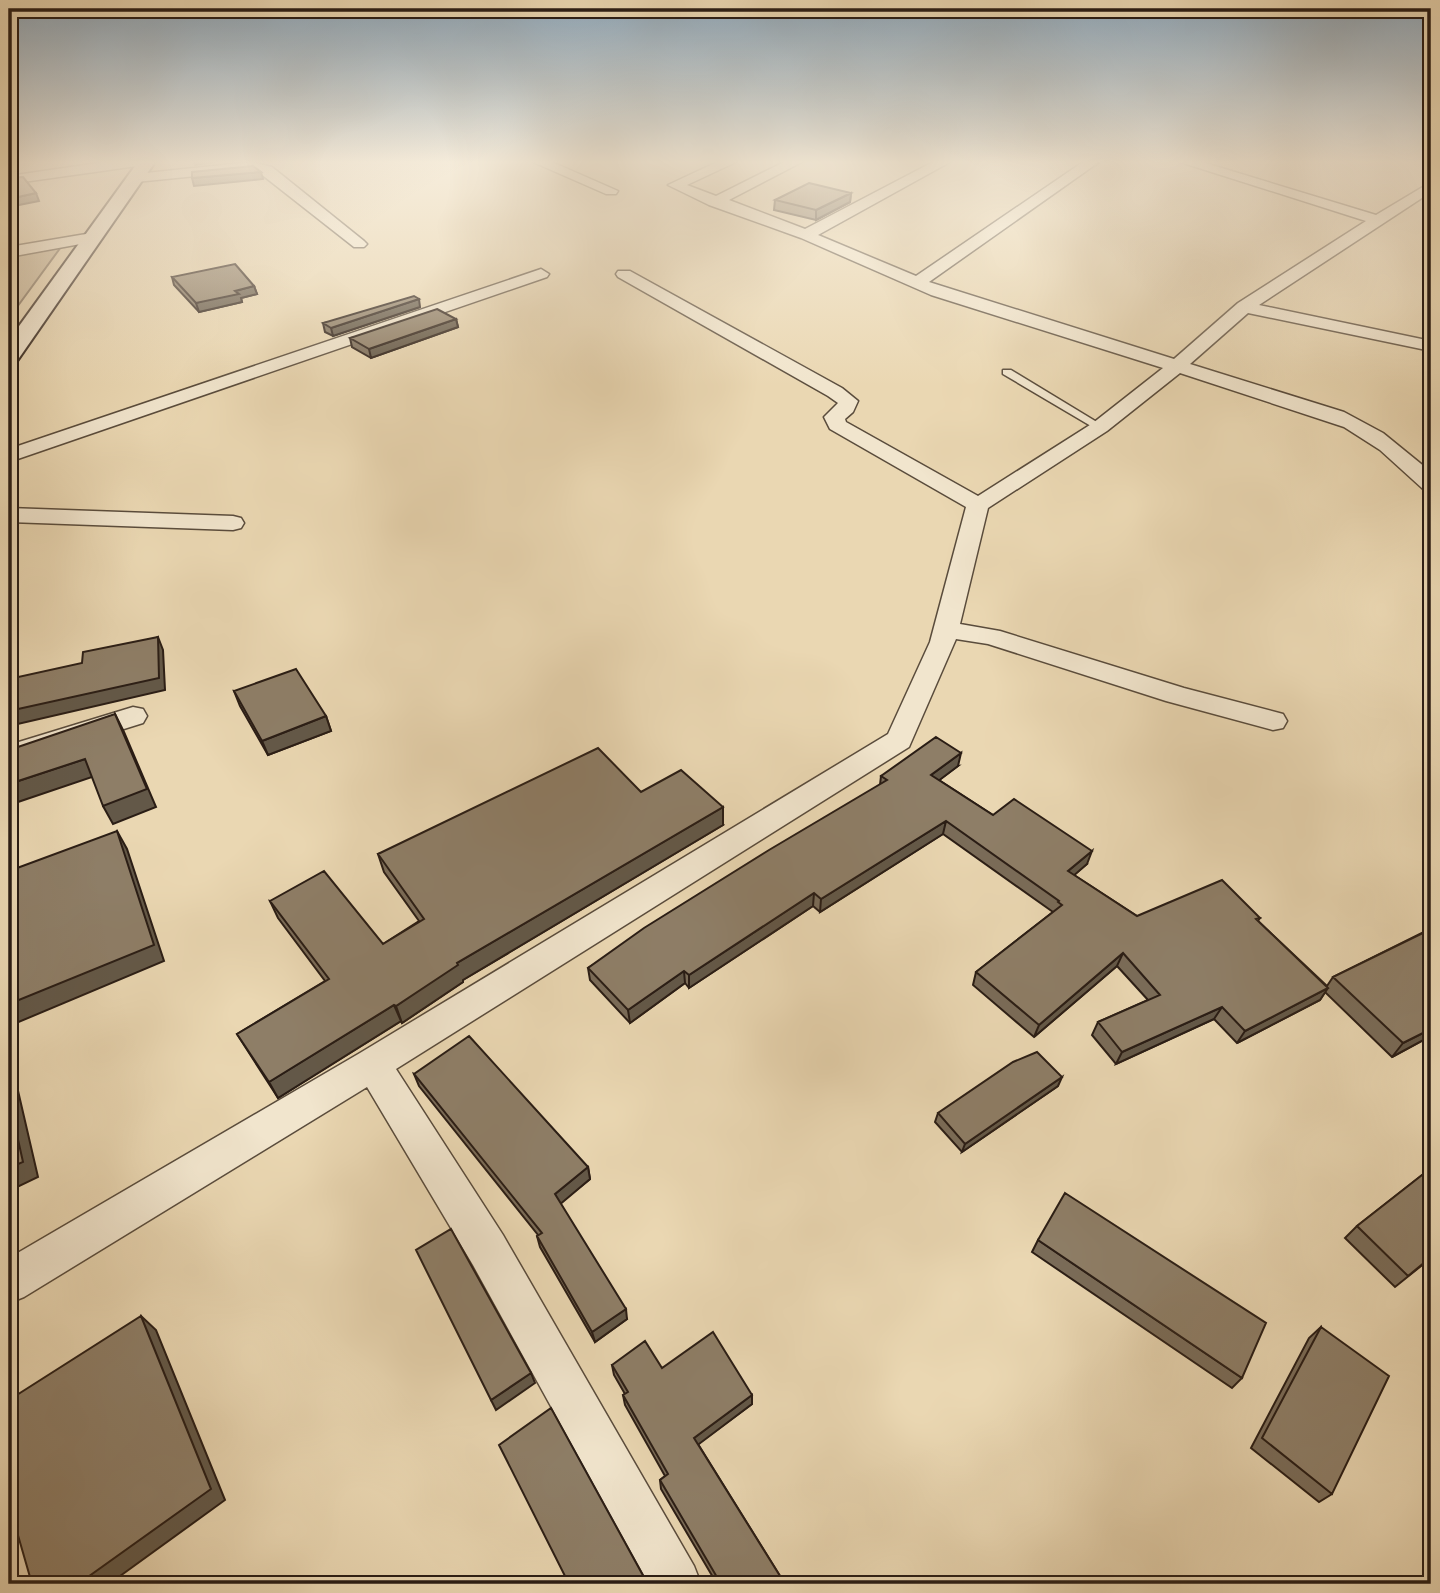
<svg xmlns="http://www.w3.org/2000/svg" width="1440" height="1593" viewBox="0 0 1440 1593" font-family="'Libre Bodoni',serif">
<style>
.green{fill:#c9b797;stroke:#7a6a56;stroke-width:2}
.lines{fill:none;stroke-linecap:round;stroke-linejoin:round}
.lane-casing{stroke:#5a4c3c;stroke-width:3}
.street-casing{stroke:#5a4c3c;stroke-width:3}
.secondary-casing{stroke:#2a1d15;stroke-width:4}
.lane{fill:#f1e5cd;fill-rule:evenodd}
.street{fill:#f1e5cd;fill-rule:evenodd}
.secondary{fill:#f1e5cd;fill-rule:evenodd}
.wall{fill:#7a6c59;stroke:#2a1d15;stroke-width:2}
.shaded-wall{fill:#635848;stroke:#2a1d15;stroke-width:2}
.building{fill:#8e7e67;stroke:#2a1d15;stroke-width:2}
</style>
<rect width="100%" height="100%" fill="#ead7b2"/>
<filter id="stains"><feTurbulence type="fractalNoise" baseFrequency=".00286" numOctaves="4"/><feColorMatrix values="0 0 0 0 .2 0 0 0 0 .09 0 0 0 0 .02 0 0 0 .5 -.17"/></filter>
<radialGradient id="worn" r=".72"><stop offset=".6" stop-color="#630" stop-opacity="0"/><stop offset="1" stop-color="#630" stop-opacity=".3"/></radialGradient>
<path class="green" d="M61,247l-52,71v-63l28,-7z"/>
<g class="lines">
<defs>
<path id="lane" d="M1003,370h8l94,57 -9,2 -93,-55z"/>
<path id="street" d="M105,162h38l-6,4 -128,18v-8z
M252,162l20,5 92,74 3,3 -3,3h-10l-98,-77 -120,12 -7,-4 7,-4z
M533,162h19l66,29 -2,3h-10z
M717,162h19l-49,23 29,11 68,-34h18l-73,38 76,29 128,-67h17l-132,73 98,41 167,-114h16l-170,120 245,77 64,-56 128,-82 -186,-59h22l174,53 55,-33v10l-172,113 172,36v10l-183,-38 -58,51 154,48 39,21 48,39v18l-8,-1 -43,-39 -36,-23 -164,-54 -73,58 -119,77 -28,116 40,7 184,57 99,26 4,7 -4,7 -10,2 -107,-29 -178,-57 -32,-5 -47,108 -513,322 107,166 191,331 7,18h-52l-176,-319 -106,-178 -343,210 -15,6v-45l351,-205 528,-319 42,-92 36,-135 -136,-78 -6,-12 14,-14 -10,-7 -210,-119 -2,-3 2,-3h12l212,117 16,13 -5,11 -8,7 1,3 132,74 115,-73 70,-55 -232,-73 -130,-57 -92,-33 -41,-20z
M92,233l5,2 3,3 -3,3 -88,16v-10z
M541,269l8,5 -2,3 -538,185v-13z
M9,508l224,8 8,2 3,5 -3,5 -8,2 -224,-8z
M133,707l10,2 4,7 -4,7 -134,42v-20z"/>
<path id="secondary" d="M138,162h17l-138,199 -8,2v-23z"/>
</defs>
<use href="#lane" class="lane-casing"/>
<use href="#street" class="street-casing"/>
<use href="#secondary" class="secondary-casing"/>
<use href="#lane" class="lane"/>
<use href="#street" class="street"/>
<use href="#secondary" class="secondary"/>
</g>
<path class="wall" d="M851,193l-1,9 -34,18 -42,-10 1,-10z
M172,277l82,9 3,8 -16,4 1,4 -43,10 -25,-27z
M420,307l-87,29 -8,-4 -2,-9z
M456,319l2,8 -87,31 -19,-11 -2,-9z
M234,691l92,25 5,15 -63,24 -28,-49z
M958,766l-19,14 54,35 94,49 -13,11 63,41 123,2 -2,3 69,65 6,-9 95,-47 3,-4v110l-39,21 -67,-65 -5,8 -83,43 -23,-24 -98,45 -24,-29 6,-13 50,-22 -31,-34 -83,71 -61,-52 3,-13 77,-60 -110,-78 -123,78 -7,-6 -124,82 -4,-5 -55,40 -40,-43 -2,-12 292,-183 1,-9z
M641,792l82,33 -260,155v2l-61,41 -1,-2 -123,77 -41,-64 88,-53 -47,-63 -8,-17 113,43 36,-23 -35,-49 -6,-18z
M414,1074l174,93 2,12 -30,24 67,116 -32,23 -55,-95 -3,-11 1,-1 -119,-149z
M1058,1086l-96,66 -27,-30 3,-9z
M1431,1168v90l-36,29 -50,-49 12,-12z
M1038,1240l204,138 -10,10 -200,-136z
M1321,1327l11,167 -13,8 -68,-54 58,-110z
M612,1365l50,3 90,27v9l-54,40 87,140h-68l-56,-95 -1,-9 5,-4 -40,-71 -2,-10 2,-1 -11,-19z"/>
<path class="shaded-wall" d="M194,162h21l-20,3z
M14,165l3,7 -8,2v-8z
M261,172l2,7 -69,7 -2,-8z
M36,193l3,8 -30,6v-8z
M851,193l-1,9 -34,18v-10z
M254,286l3,8 -16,4 1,4 -43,10 -3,-9 39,-12z
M419,299l1,8 -87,29 -2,-8z
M456,319l2,8 -87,31 -2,-9z
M158,637l5,13 2,40 -156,36v-15z
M115,714l9,18 32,75 -43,17 -10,-18z
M326,716l5,15 -63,24 -6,-14z
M961,753l-3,13 -29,22 2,-13z
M85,759l10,17 -86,29v-21z
M723,807v18l-260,155v2l-61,41 -6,-17 61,-43z
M946,821l-3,13 -123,78 1,-13z
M117,831l10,18 37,112 -155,65v-22z
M1092,851l-5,13 -23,20 4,-13z
M814,893l-1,13 -124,82v-13z
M1123,953l-6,13 -83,71 5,-12z
M684,971l1,12 -55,40 -2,-13z
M1328,988l-8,12 -83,43 8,-12z
M394,1005l7,16 -123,77 -9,-16z
M1222,1007l-8,12 -98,45 6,-12z
M1431,1029v7l-39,21 11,-14z
M9,1052l29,125 -29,14z
M1062,1077l-4,9 -96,66 3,-8z
M588,1167l2,12 -32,27 -3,-12z
M626,1309l1,10 -32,23 -3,-10z
M141,1316l15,14 69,170 -116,84h-31z
M531,1373l4,10 -39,27 -5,-10z
M752,1395v9l-57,43 -1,-9z"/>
<path class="building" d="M9,162h4l1,3 -5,1z
M253,166l8,6 -69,6v-6z
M23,177l13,16 -27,6v-21z
M809,183l42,10 -35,17 -41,-10z
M235,264l19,22 -19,5 4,3 -43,9 -24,-26z
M414,296l5,3 -88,29 -8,-5z
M437,309l19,10 -87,30 -19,-11z
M158,637l1,41 -150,33v-32l73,-16 1,-11z
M296,669l30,47 -64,25 -28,-50z
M115,714l32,75 -44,17 -18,-47 -76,25v-34z
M936,737l25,16 -30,22 62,40 21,-16 78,52 -24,20 69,45 85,-36 38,38 -4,1 72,69 -83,43 -23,-24 -100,45 -24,-30 62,-27 -37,-42 -84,72 -63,-53 86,-67 -4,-3 1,-1 -113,-80 -125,78 -7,-6 -125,82 -5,-4 -56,39 -40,-42 56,-40 125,-78 118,-70 -6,-4z
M598,748l43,44 40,-22 42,37 -266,156 1,2 -62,41 -2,-1 -125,77 -32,-48 92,-55 -59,-78 54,-30 59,73 41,-25 -46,-65z
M117,831l37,114 -145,59v-133z
M1431,929v100l-28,14 -70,-66z
M469,1036l119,131 -33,27 71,115 -34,23 -55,-96 5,-3 -128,-159z
M1037,1052l25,25 -97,67 -27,-31 75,-51z
M9,1099l14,63 -14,6z
M1431,1168v89l-23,19 -51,-50z
M1065,1193l201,130 -24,55 -204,-138z
M451,1229l80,144 -40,27 -75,-150z
M141,1316l70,173 -133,95h-46l-23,-80v-104z
M1321,1327l68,49 -57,118 -70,-56z
M713,1332l39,63 -58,43 91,146h-64l-61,-104 8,-6 -45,-79 5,-3 -16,-27 33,-24 17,27z
M551,1408l94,171 11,1 2,4h-89l-70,-139z"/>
<linearGradient id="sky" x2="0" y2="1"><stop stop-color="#8fa9bd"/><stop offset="0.42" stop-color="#f6eddc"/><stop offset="1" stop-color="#f6eddc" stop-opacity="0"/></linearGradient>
<rect width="1440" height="386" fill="url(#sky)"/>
<rect width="1440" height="1593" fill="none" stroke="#ead7b2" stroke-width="35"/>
<rect x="10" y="10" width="1419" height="1572" fill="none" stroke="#2a1d15" stroke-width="3.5"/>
<rect x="18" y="18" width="1405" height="1558" fill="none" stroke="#2a1d15" stroke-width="2"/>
<rect width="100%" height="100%" filter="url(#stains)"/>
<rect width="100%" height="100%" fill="url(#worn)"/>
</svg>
